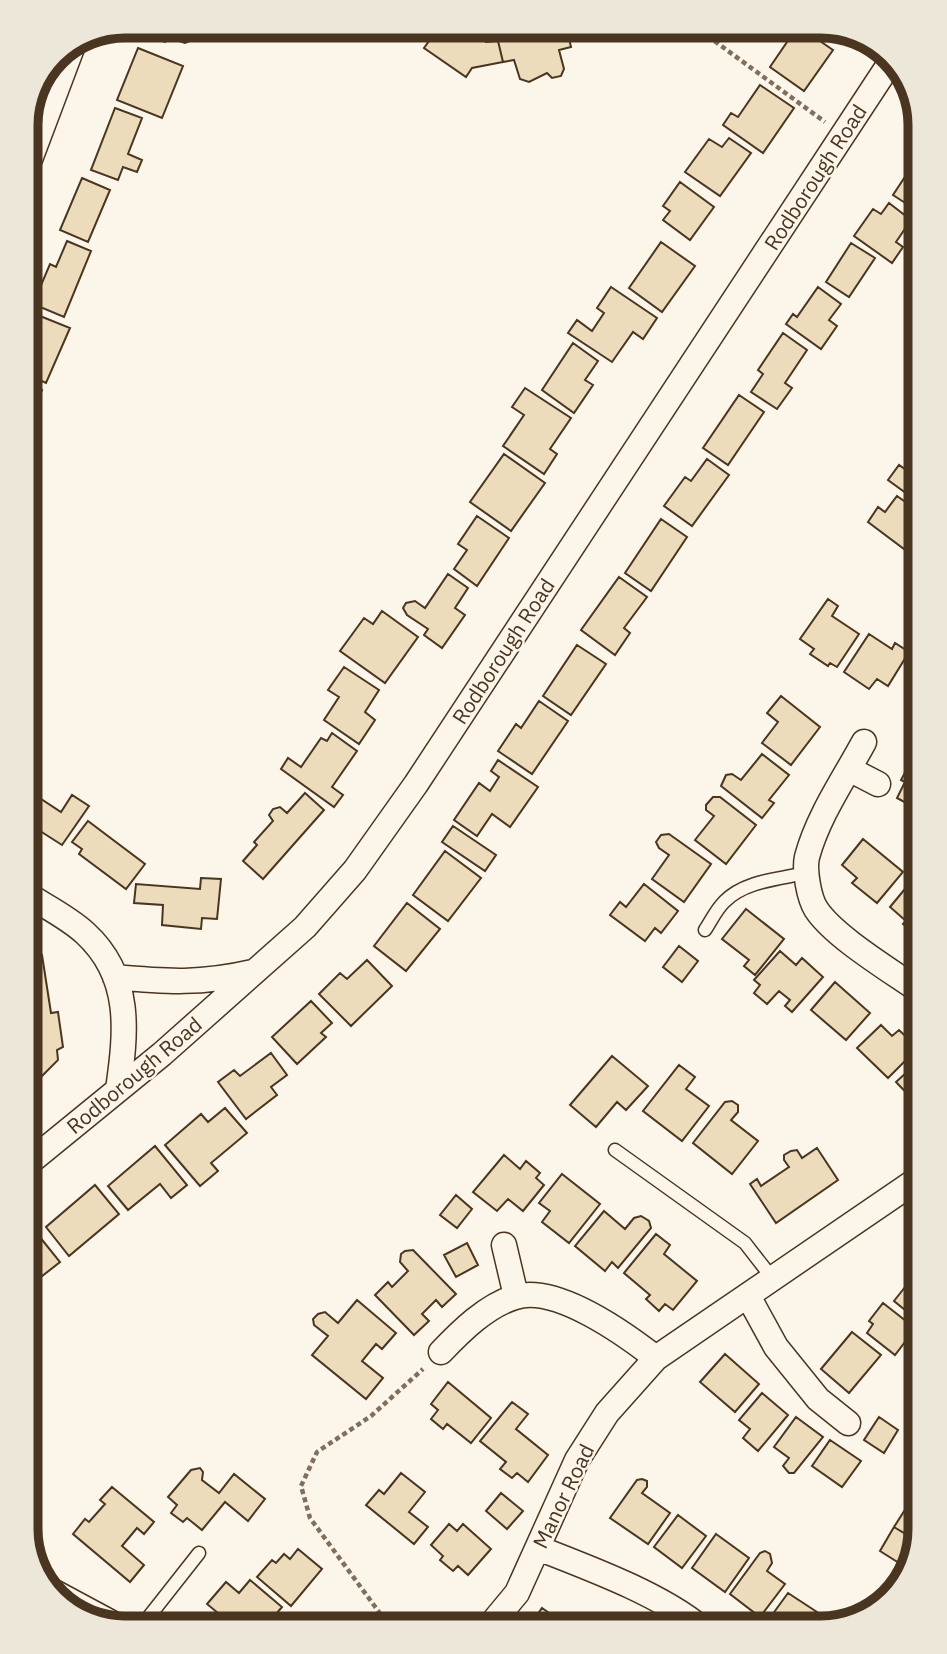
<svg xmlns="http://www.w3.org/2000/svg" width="947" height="1654" viewBox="0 0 947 1654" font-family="'IBM Plex Sans',sans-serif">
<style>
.building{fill:#ecdcbc;stroke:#4a3520;stroke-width:2}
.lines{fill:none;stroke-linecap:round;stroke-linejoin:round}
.service-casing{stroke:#4a3520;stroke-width:15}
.minor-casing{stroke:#4a3520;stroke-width:27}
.path{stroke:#7f6f5c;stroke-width:4.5;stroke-dasharray:5 3.5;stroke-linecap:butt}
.service{stroke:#fbf6e9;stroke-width:12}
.minor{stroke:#fbf6e9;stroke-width:24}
.labels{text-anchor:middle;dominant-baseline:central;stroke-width:5;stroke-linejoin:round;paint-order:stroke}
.street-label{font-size:21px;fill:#4a3520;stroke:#fbf6e9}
.rim{fill:none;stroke:#4a3520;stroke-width:9}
</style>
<rect width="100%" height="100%" fill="#fbf6e9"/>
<path class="building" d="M136,26h53l5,7 -4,8 -5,2 -18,-6 -2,5 -30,-12z
M440,26h23l23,16 12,-1 5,21 -31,6 -6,9 -42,-29z
M528,26h38l5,21 -12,3 5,19 -3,7 -9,2 -5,-5 -18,9 -9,-3 -6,-19 -11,2 -5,-21 10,-2 -2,-7z
M798,26l35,24 -29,41 -34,-24z
M819,26h9l17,6 -5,8z
M138,48l45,18 -21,52 -45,-18z
M760,85l34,23 -31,45 -40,-28 8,-12 7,4z
M115,108l27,10 -14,36 14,6 -5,12 -14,-5 -5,13 -27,-10z
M729,138l22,15 -31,43 -35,-24 24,-33 13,8z
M920,154l1,49 -5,7 -23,-15z
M82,178l28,12 -22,52 -28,-12z
M680,182l34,25 -24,33 -27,-20 7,-9 -7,-5z
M889,203l22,17 -15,22 7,5 -11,16 -38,-27 19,-27 8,5z
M67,241l24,10 -27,66 -31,-13 17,-40 6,3z
M661,242l34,24 -33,46 -33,-24z
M851,243l24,15 -26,39 -23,-15z
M611,287l46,31 -14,21 -10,-7 -21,30 -44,-29 9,-13 15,11 12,-18 -7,-5z
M818,287l23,17 -12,16 8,6 -16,23 -35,-25 7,-10 4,3z
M35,314l35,14 -24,55 -20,-9v-40z
M783,333l24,17 -22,33 7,5 -15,21 -26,-17 12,-18 -5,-4z
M573,343l25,18 -13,19 8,5 -19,28 -32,-23z
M26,385l16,5 -16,43z
M525,388l46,30 -21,31 7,5 -13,20 -41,-28 21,-31 -12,-8z
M739,395l25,17 -36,53 -25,-17z
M504,454l41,29 -34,48 -41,-29z
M921,456v48l-33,-24 11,-15 10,7z
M707,459l22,16 -37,51 -28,-20 21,-29 6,4z
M897,496l24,17v22l-6,-2 -11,16 -36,-27 10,-15 7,5z
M477,516l32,22 -32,48 -23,-17 13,-19 -9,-6z
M661,519l26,18 -36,54 -26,-18z
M448,574l20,14 -13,20 10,7 -23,33 -18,-13 4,-6 -21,-14 -4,-7 3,-5 9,-2 10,7z
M619,577l28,20 -23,31 6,5 -15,22 -34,-25z
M828,599l10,7 -6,10 27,18 -22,33 -7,-4 -2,3 -18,-12 4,-5 -14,-10z
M382,611l36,26 -33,46 -45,-32 24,-33 9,6z
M869,634l23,15 3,-6 14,9 -21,34 -11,-7 -8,10 -25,-17z
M577,645l29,19 -35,51 -28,-19z
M344,667l35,23 -14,22 10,8 -16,24 -35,-24 15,-23 -11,-7z
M781,696l39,31 -29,38 -29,-22 16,-21 -11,-9z
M539,701l29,20 -36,53 -34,-23 18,-27 5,4z
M332,733l25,18 -25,36 11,8 -9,12 -53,-38 7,-11 13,9 20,-29 6,3z
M762,754l27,21 -20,25 5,3 -12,15 -41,-32 5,-11 6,-1 9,6z
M921,757v54l-24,-13 8,-16 -4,-2 9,-17 6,3z
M498,760l40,27 -28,40 -18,-13 -15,22 -23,-16 25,-37 11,8 9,-14 -8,-6z
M26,789l35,23 11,-17 17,11 -27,39 -36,-23z
M305,793l19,17 -61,69 -20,-18 14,-16 -3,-3 19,-21 -4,-6 4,-6 7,-2 7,6z
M713,797h7l36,28 -30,39 -31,-24 19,-24 -8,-6v-5z
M88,821l57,43 -19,25 -47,-35 3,-5 -10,-7z
M453,826l43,29 -11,16 -43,-29z
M669,834l42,30 -27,38 -32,-23 17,-24 -10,-7 -3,-6 5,-7z
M863,839l40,33 -26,31 -25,-20 5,-5 -15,-13z
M445,851l36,27 -33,43 -35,-26z
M201,878l20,1 -4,40 -15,-1 -1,11 -39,-4 1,-20 -29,-2 2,-19 64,5z
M914,878l7,6v55l-18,-15 3,-3 -16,-14z
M644,884l34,27 -17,22 -6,-5 -10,13 -35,-26 10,-13 6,5z
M407,903l33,26 -34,42 -32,-25z
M746,909l38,30 -29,36 -11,-9 5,-6 -27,-21z
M679,946l19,15 -16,21 -19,-15z
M780,951l16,14 6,-7 21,19 -31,35 -7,-6 5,-6 -11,-9 -12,13 -13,-11 6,-8 -6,-5z
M42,955l9,58 7,-1 5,35 -6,3 1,10 -19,19 -13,-12v-11l3,-3h-3v-96z
M367,960l25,26 -41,40 -32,-32 21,-21 7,6z
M835,982l35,31 -24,27 -35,-30z
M311,1001l21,22 -11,10 5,4 -29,27 -25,-27z
M881,1025l11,11 7,-6 19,18 -30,30 -31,-30z
M271,1053l16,22 -16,12 6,8 -31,24 -28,-37 16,-12 6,6z
M612,1056l36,30 -22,24 -9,-8 -21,25 -26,-22z
M921,1059v49l-25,-26z
M679,1065l16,12 -9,12 23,17 -27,35 -39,-30z
M732,1101l6,4v7l-7,8 27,21 -26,33 -39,-31 32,-41z
M225,1108l22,25 -36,30 7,8 -18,15 -35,-41 36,-31 7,8z
M155,1146l32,39 -16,13 -11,-14 -32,26 -20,-24z
M817,1148l21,32 -62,43 -26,-39 7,-5 4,7 28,-19 -5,-7v-5l7,-4 6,-1 5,8z
M504,1155l16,14 6,-8 14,12 -4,5 8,7 -21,26 -15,-12 -11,12 -24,-19z
M562,1174l38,30 -31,39 -27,-21 8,-11 -11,-8z
M95,1185l24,29 -50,42 -23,-29z
M456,1195l16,14 -15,19 -17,-13z
M604,1211l21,18 9,-11 7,-2 8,5 2,7 -33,40 -6,-6 -7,9 -30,-25z
M656,1234l14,11 -6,9 33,27 -24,29 -8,-6 -6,7 -13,-12 4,-4 -26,-22z
M39,1236l21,26 -33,26 4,5 -5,4v-51z
M467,1243l11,22 -22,12 -12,-22z
M413,1250l43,44 -14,13 -6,-7 -14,14 7,7 -15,14 -39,-40 13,-13 4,5 16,-16 -8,-9 1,-8 4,-3z
M921,1281v42l-27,-22 15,-19 7,5z
M357,1300l39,33 -14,16 -6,-5 -14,17 21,17 -17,21 -54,-44 16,-19 -14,-11 -1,-6 5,-5 7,-2 13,11z
M883,1303l37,29 1,7 -5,6 -6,1 -5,-4 -10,13 -28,-22 6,-9 -4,-3z
M852,1332l29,23 -32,38 -28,-24z
M725,1354l34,30 -24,28 -35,-30z
M448,1382l43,36 -20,25 -24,-19 -4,5 -12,-10 7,-9 -7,-6z
M762,1393l26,22 -30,36 -15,-13 7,-9 -11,-9z
M512,1402l16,12 -12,15 32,26 -20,27 -11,-9 -5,5 -12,-9 6,-7 -26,-21z
M796,1417l27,20 -29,36h-5l-6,-7 6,-8 -15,-11z
M879,1417l19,13 -14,23 -20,-13z
M830,1440l31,21 -19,26 -30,-21z
M200,1468l3,4 -1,8 17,13 15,-19 31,25 -17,22 -23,-19 -23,28 -15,-12 -4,4 -12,-9 6,-8 -9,-8 23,-27z
M401,1473l24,19 -16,20 19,15 -14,17 -48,-39 13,-15 5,4z
M642,1479l5,2v6l-5,6 28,20 -22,31 -38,-26 27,-38z
M921,1484v25l-11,-7z
M112,1487l42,35 -10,12 -7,-6 -15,18 22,19 -14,17 -57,-48 12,-15 4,3 16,-18 -5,-4z
M501,1493l22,18 -16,18 -21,-18z
M910,1502l11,7v20l-4,12 -23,-14z
M678,1515l28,21 -24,32 -28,-21z
M449,1524l8,7 6,-7 28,25 -23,26 -10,-9 -5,5 -13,-11 3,-4 -12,-11z
M894,1527l23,14 -10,27 -27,-17z
M716,1534l33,24 -24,34 -33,-24z
M298,1549l24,20 -31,37 -34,-29 15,-17 4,3 8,-9 6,5z
M765,1551l5,3 2,9 -5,8 18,13 -25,33 -30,-23 30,-41z
M250,1580l32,27 -18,21h-28l-29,-24 19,-22 13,11z
M788,1593l29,19 -7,11 7,5 -53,-2z
M542,1608l29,20h-43z"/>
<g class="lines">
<defs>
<path id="service" d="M705,930c6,-9 11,-20 19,-28 20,-21 55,-23 82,-29
M615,1150l130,93 28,36
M140,1628l59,-75"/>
<path id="minor" d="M26,170l46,-122
M864,742c-20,37 -46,74 -57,115 -3,13 2,41 9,52 18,28 77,63 105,83
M849,769l29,15
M26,894c19,12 43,24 59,39 48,44 41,100 33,157
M115,977c53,5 86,7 138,-5
M26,1165l136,-111 143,-127 50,-57 61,-86 476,-724
M504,1245l12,51
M748,1296l28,51 42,52 30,24
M441,1352c20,-21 45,-46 74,-55 41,-13 110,37 141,61
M538,1548c51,20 122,46 163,80
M54,1592l67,36
M488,1628l29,-35 60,-133 30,-47 49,-55 265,-181"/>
</defs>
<use href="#service" class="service-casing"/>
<use href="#minor" class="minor-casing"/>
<path class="path" d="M694,26l131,96
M367,1628l12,-16 -69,-94 -9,-32 16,-34 54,-36 52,-47"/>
<use href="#service" class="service"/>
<use href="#minor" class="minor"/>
</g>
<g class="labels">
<g class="street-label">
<text transform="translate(815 177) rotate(-57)">Rodborough Road</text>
<text transform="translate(503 651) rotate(-57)">Rodborough Road</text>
<text transform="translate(134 1075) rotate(-40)">Rodborough Road</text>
<text transform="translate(563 1496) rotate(-64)">Manor Road</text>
</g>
</g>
<path d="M0 0H947V1654H0ZM125 38H821A87 87 0 0 1 908 125V1529A87 87 0 0 1 821 1616H125A87 87 0 0 1 38 1529V125A87 87 0 0 1 125 38Z" fill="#ede7d9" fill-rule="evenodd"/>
<path class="rim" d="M125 38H821A87 87 0 0 1 908 125V1529A87 87 0 0 1 821 1616H125A87 87 0 0 1 38 1529V125A87 87 0 0 1 125 38Z"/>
</svg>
